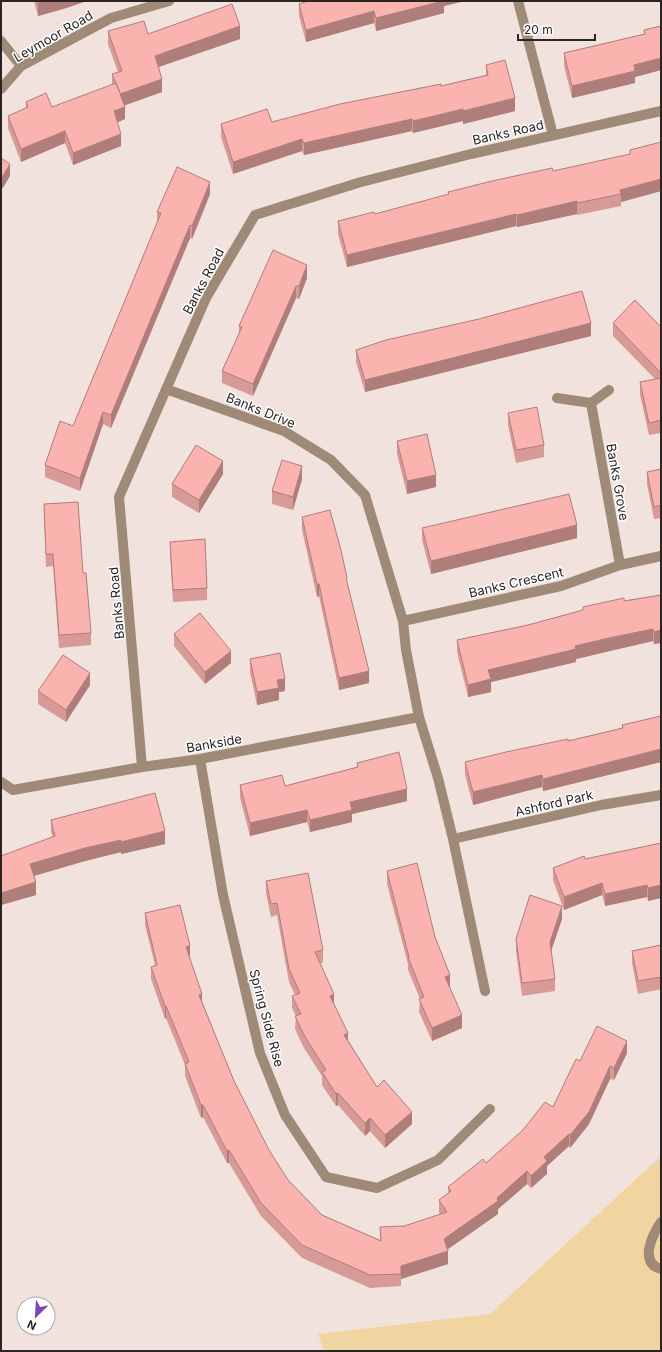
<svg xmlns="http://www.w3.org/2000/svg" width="662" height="1352" viewBox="0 0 662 1352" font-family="Inter,sans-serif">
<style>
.green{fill:#f1d5a0}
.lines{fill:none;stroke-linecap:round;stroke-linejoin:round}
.minor{stroke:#9f8a77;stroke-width:10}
.wall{fill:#d79a96}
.shaded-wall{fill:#af7d7a}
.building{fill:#fab3ae;stroke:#af7d7a}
.labels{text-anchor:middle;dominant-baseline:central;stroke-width:3;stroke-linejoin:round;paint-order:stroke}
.street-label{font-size:13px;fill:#2a2523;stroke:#fff}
</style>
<rect width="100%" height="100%" fill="#f1e2dd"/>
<path class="green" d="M661,1156v195h-337l-6,-17 172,-20z"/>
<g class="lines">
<path class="minor" d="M518,1l35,134
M1,41l20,25
M1,89l20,-23 90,-48 58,-17
M166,389l118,42 47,29 34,35 38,126
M557,398l34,5 29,162
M591,403l18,-13
M200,759l23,136 37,158 25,62 41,62 51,11 61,-28 52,-51
M142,767l-23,-270 87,-199 49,-83 106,-33 110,-28 190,-43
M1,782l12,8 129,-23 58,-8 219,-42
M453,839l148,-34 60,-10
M485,991l-32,-152 -15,-61 -19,-61 -13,-67 -3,-29 158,-35 59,-21 41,-9
M661,1222c-8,12 -23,41 0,47"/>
</g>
<path class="wall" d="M34,1h53l-24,8 -25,7z
M308,1h157l-21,5v7l-68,18 -2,-8 -68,19 -7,-26v-12z
M661,26v44l-26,7v6l-63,15 -8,-32v-13l80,-19v-4z
M108,31l132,8 -81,28 3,25 -37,13v14l-8,3 4,24 -48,19 -8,-22 -44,19 -13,-34v-12l18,-8v-6l26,5 60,-22v-11l6,-2 -10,-28z
M486,65l29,46 -52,13v-3l-50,12 -1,-2 -108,24 -2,-4 -69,23 -12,-37v-13l51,-2 169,-36 45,-11z
M553,171l108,20 -40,11v4l-44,9v-1l-60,13 -1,-1 -169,41 -9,-33v-13l37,-7 73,-19v-3z
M210,194l-18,45 -2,-1 -79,190 -8,-4 -23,67 -35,-14v-12l28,-39 84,-203v-11z
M307,278l-8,21 -3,-1 -43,98 -31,-13v-12l17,-37v-8z
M613,323l48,4v106l-12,2 -9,-40v-13l15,-3 -42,-43z
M591,336l-226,56 -9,-30v-12z
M508,413l36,32v12l-28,6 -8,-38z
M397,441l39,46 -29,7 -10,-40z
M661,469v49l-7,1 -7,-35v-12z
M223,474l-24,39 -27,-16v-13z
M302,479l-9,31 -21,-6v-13z
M44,504l39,69 8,60v12l-32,3 -6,-82 -7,1 -2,-50z
M302,517l45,68 22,98 -30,7 -20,-94 -2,1 -15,-67z
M422,528l155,10 -146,36 -9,-34z
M170,542l37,46v12l-34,2 -3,-48z
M661,595v48l-7,1 -1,-3 -40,9 -37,9v3l-85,20v10l-23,5 -11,-45v-12l71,-15 55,-15v-3z
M174,634l57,29 -26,21 -31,-38z
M250,659l35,32 -6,1v8l-22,5 -7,-33z
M90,685l-24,37 -28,-18v-13z
M661,716v46l-118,29 -1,-4 -69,18 -8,-30v-13l103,-21 54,-13v-3z
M357,763l50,38 -55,13v8l-42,10 -3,-10 -57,14 -10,-38v-13l45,1 72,-19z
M51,820l114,24 -44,10v-2l-36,9 -51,15 2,19 -35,10 52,-68 -2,-5z
M661,843v55l-13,3 -1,-4 -42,9 -3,-11 -38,15 -11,-30v-12l32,-9z
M387,871l48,66 15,50 12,41 -30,13 -13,-29 1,-13 -12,-29v-6l-21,-80z
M266,881l57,69v13h-3l14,41 14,36 29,47 35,37 -27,24 -15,-17 -5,5 -27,-31 -2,1 -14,-21v-9l-18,-28 -9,-19 1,-13 -4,-8v-12l3,-1 -6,-13 -12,-67 -6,2 -5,-24z
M145,913l45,45 12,44 32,79 35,69 19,30 34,35 58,25v-13l24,-1 36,-11 -1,-3v-12l9,-6v-7l38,-24 67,-56 27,-46 47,-8 -13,27 -4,-1 -21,45 -19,24 -1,-2 -22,20v8l-16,14 -4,-4 -29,25v5l-51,35 1,15 -47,15v7l-31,2 -68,-30 -41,-42 -32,-53h-2l-24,-46 -2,1 -16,-42v-11l-19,-47 -1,1 -14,-40v-12l4,-2 -10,-40z
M562,919l-11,32 4,28v12l-33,5 -6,-45v-12z
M661,945v44l-23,5 -6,-31v-12z"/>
<path class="shaded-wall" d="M46,1h41l-24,8 -25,7v-13z
M443,1h22l-21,5v7l-68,18v-13z
M374,11v12l-68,19v-12z
M240,26v13l-85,29v-12z
M661,58v12l-26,7v6l-63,15v-12l62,-21z
M162,79v13l-42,15v-13z
M515,98v13l-52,13v-13z
M125,107v12l-11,5v-13z
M463,109v12l-50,12v-12z
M412,119v12l-108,24v-12z
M65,131v12l-44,19v-13z
M121,134v12l-48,19v-12z
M302,139v12l-69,23v-12z
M10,164v12l-9,15v-12z
M661,179v12l-40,11v-8l-1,-4z
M210,182v12l-18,45v-13z
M577,201v13l-60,13v-12z
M516,214v12l-169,41v-12z
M190,225v13l-79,190v-13z
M307,265v13l-8,21v-13z
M296,286v12l-43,98v-12z
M591,323v13l-226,56v-12z
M103,412v12l-23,67v-13z
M223,461v13l-24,39v-13z
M302,466v13l-9,31v-13z
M436,475v12l-29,7v-13z
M577,525v13l-146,36v-13z
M317,584h2v12l-2,1z
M653,629v12l-77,18v3l-85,20v10l-23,5v-12l20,-15 87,-24z
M661,630v13l-7,1v-12z
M231,651v12l-26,21v-12z
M369,671v12l-30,7v-12z
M90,673v12l-24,37v-12z
M285,679v12l-6,1v8l-22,5v-13l20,-12z
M661,749v13l-118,29v-12z
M542,775v12l-69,18v-13z
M407,789v12l-55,13v8l-42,10v-12l40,-18z
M307,810v12l-57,14v-13z
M165,831v13l-44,10v-12z
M121,840v12l-36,9 -55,16v-13l55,-16z
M36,882v13l-35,10v-12z
M602,883v12l-38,15v-13z
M647,885v12l-42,9v-12z
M661,885v13l-13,3v-13z
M562,906v13l-12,35v-12z
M190,946v13l-4,-12z
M450,975v12l-5,2v-12z
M202,994v13l-3,-12z
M334,994v12l-4,-10z
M165,1006h1v12l-1,1z
M462,1015v13l-30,13v-13z
M348,1033v13l-4,-11z
M627,1041v12l-13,27v-12z
M610,1066v13l-21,45 -19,24v-13z
M338,1093v12l-2,1v-12z
M201,1105h2v12l-2,1z
M412,1112v12l-27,24v-13z
M370,1118v13l-5,5v-13z
M569,1134v12l-22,20v8l-16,14v-12l13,-19z
M229,1150v13h-2v-12z
M527,1171v13l-29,25v5l-54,38v-13l53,-41z
M448,1251v13l-47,15v-13z"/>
<path class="building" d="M37,1h9l-8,2z
M308,1h135l-67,17 -2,-7 -68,19 -7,-26z
M232,4l8,22 -85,30 7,23 -42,15 5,13 -11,4 7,23 -48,19 -8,-22 -44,18 -13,-33 20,-9 -2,-5 20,-9 6,14 64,-24 4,10 -8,-19 10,-3 -14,-40 36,-10 4,13z
M661,26v32l-27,7 1,6 -63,15 -8,-33 81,-19 -1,-4z
M505,60l10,38 -52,13v-2l-50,12 -1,-2 -108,24 -2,-4 -69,23 -12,-38 46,-15 5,13 68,-18 101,-20v2l47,-11 -2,-10z
M661,142v37l-41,11 1,4 -44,9v-2l-60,14 -1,-1 -169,41 -9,-34 36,-9 1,2 74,-20 -1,-2 44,-11 60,-13 1,3 77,-17v-4z
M1,158l9,6 -9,15z
M177,167l33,15 -18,44 -2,-1 -79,190 -8,-3 -23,66 -35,-13 15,-44 13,5 88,-213 -4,-1z
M273,250l34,15 -8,21h-3l-43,98 -31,-13 20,-44 -3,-1z
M582,291l9,32 -226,57 -9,-30 30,-10 93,-21z
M635,300l26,27v46l-48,-50z
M661,378v42l-12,3 -9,-41z
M537,407l7,38 -28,5 -8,-37z
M427,434l9,41 -29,6 -10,-40z
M196,445l27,16 -24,39 -27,-16z
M282,460l20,6 -9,31 -21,-6z
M661,469v36l-7,2 -7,-35z
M569,494l8,31 -146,36 -9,-33z
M78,502l5,71h3l5,60 -32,2 -6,-81h-7l-2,-50z
M330,510l11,40 6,28h-1l23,93 -30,7 -20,-94h-2l-15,-67z
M205,539l2,49 -34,2 -3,-48z
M661,595v35l-7,2 -1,-3 -40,8 -38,9 1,3 -88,21 3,9 -23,6 -11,-45 71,-15 55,-15v-3l41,-9v3z
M200,613l31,38 -26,21 -31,-38z
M280,653l5,26 -8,1 2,8 -22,4 -7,-33z
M63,655l27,18 -24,37 -28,-19z
M661,716v33l-118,30 -1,-4 -69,17 -8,-30 41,-10 62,-13v2l55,-13 -1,-3z
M399,752l8,37 -57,13 2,8 -42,10 -3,-10 -57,13 -10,-38 42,-10 3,11 73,-19 -1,-4z
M155,793l10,38 -44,11v-2l-36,8 -55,16 6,18 -35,11v-37l54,-20 -4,-16z
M661,843v42l-13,3 -1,-3 -42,9 -3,-11 -38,14 -11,-29 31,-12 1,3z
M417,863l18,74 15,38 -5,2 17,38 -30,13 -13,-29 5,-2 -16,-40h1l-22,-86z
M308,873l15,77 -8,2 19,42 -4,2 18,37 -4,2 33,52 7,-7 28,32 -27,23 -15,-17 -5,5 -27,-30 -2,1 -14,-22 4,-2 -22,-35 -9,-19 6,-2 -9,-18 8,-3 -11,-24 -12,-66 -6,1 -5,-23z
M530,895l32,11 -12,36 5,37 -33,4 -6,-44z
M180,905l10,41 -4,1 16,47 -3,1 35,86 35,69 19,30 34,35 59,26 -1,-14 24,-1 43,-14 -8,-12 12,-9 -3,-4 35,-28 3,4 37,-33 22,-28 8,5 23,-48 4,2 17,-35 30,15 -13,27 -4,-2 -21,46 -19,23 -1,-1 -25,23 3,4 -16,15 -4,-5 -30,27 1,3 -54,38 4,12 -47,15v8l-31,1 -68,-30 -41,-42 -32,-53 -2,1 -24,-46h-2l-16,-41 4,-2 -23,-56h-1l-14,-39 6,-2 -12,-52z
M661,945v32l-23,4 -6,-30z"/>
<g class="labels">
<g class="street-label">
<text transform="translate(53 36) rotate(-30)">Leymoor Road</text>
<text transform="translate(508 132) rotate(-13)">Banks Road</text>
<text transform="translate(203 281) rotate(-62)">Banks Road</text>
<text transform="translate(261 410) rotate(22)">Banks Drive</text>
<text transform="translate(618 482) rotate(80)">Banks Grove</text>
<text transform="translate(516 582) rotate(-13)">Banks Crescent</text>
<text transform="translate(116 603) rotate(-95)">Banks Road</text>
<text transform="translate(214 743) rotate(-10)">Bankside</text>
<text transform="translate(554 803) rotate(-13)">Ashford Park</text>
<text transform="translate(267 1018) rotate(75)">Spring Side Rise</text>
</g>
</g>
<rect width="662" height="1352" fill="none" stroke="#2a2523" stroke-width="4"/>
<g transform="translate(36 1316) rotate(205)"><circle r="19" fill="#ffffff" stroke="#aaa8a7"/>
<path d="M0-3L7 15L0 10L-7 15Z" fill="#8044b9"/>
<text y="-6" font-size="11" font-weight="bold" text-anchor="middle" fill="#2a2523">N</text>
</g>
<path d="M518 34v6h77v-6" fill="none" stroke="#2a2523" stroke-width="2"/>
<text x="524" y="34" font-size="12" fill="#2a2523" stroke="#ffffff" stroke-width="3" paint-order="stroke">20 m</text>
</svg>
